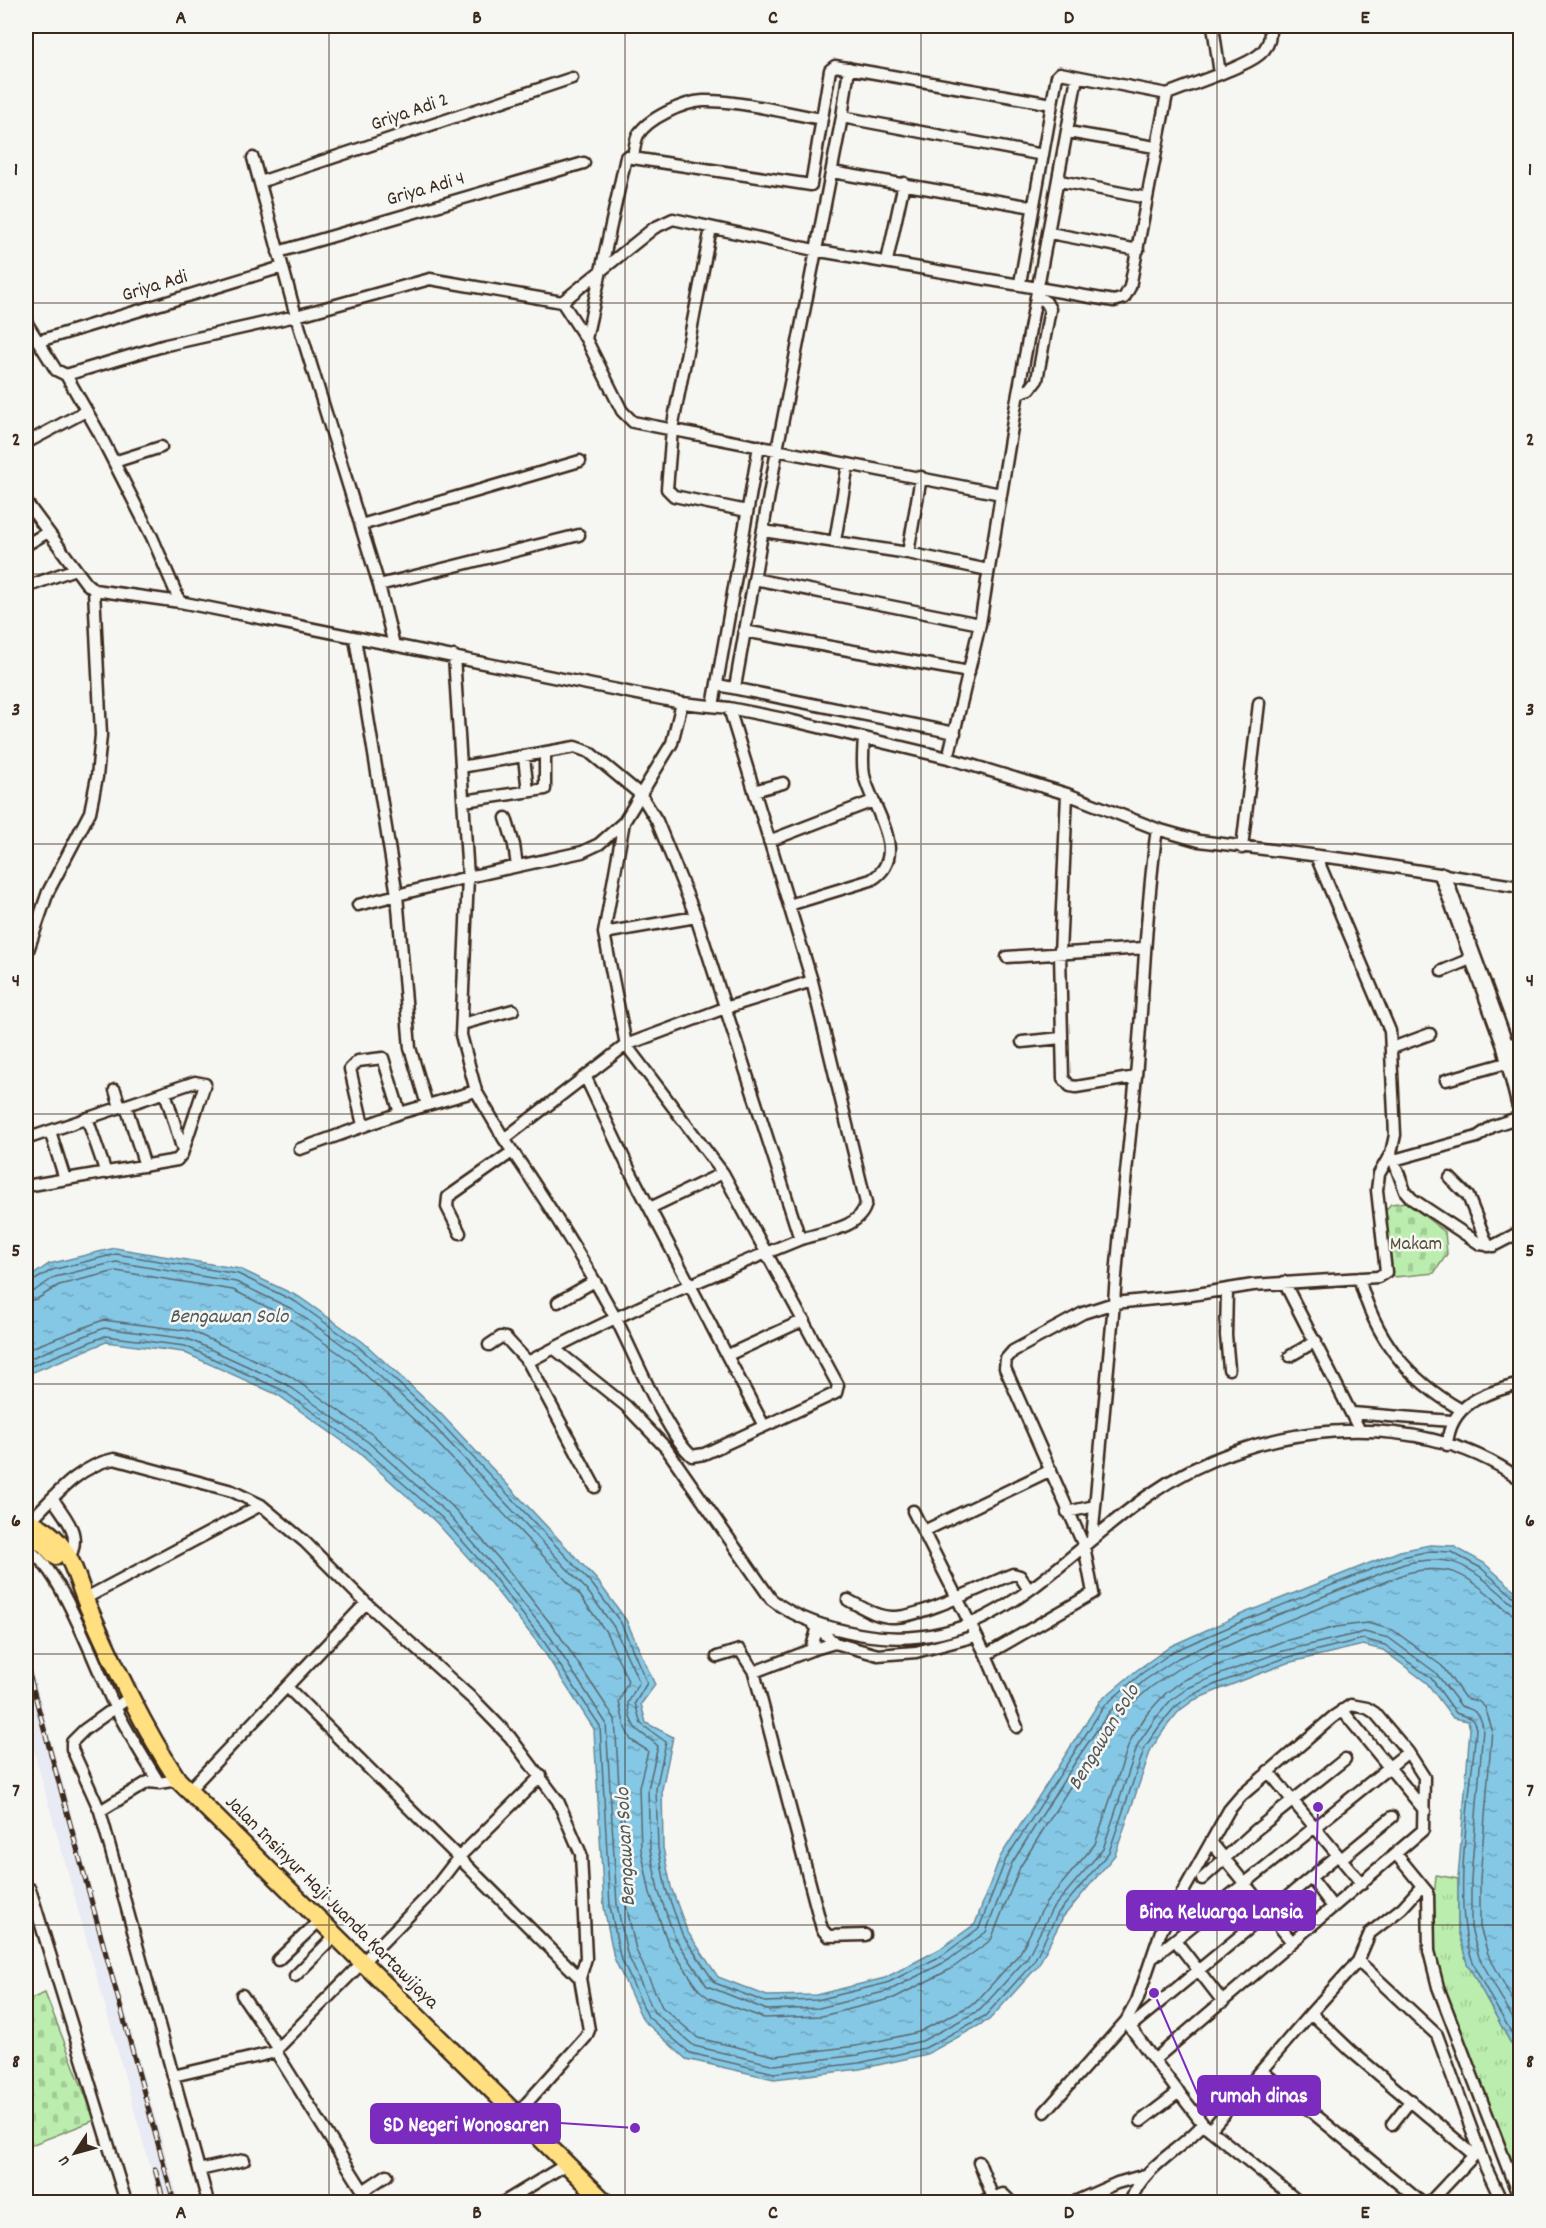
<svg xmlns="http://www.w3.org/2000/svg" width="1546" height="2228" viewBox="0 0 1546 2228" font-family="Dekko,sans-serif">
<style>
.built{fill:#e8eaf4}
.cemetery{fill:url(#cemetery-stones);stroke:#7b8c66;stroke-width:1.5}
.park{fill:url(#park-tufts);stroke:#7b8c66;stroke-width:1.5}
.water{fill:url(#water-ripples);stroke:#678996;stroke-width:1.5}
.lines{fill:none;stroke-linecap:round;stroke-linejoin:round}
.shore{stroke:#59696e;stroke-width:1.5}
.street-casing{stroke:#3b2a1e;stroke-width:15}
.secondary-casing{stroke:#3b2a1e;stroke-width:20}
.primary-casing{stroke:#3b2a1e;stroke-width:21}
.street{stroke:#f6f6f2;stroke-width:10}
.secondary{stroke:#f6f6f2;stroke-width:15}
.primary{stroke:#ffdf80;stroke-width:16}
.rail-casing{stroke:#3b2a1e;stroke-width:5}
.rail{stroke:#f6f6f2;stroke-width:3;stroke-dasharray:9;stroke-linecap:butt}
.grid{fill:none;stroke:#3b2a1e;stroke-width:1.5;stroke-opacity:0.55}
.labels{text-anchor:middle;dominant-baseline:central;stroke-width:5;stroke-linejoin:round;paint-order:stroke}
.street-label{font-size:20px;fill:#3b2a1e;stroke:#f6f6f2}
.park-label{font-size:20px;fill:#55513b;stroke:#f6f6f2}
.water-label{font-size:21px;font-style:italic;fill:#51595a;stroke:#f6f6f2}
.leader{fill:none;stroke:#7b2cbf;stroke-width:2}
.callout-dot{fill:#7b2cbf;stroke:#f6f6f2;stroke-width:2}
.callout{fill:#7b2cbf;stroke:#7b2cbf;stroke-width:2}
.callout-label{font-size:21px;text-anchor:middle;font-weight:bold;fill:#fff}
.neatline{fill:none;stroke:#3b2a1e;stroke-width:2}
.grid-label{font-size:20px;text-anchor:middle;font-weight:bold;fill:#3b2a1e}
</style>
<defs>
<pattern id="cemetery-stones" width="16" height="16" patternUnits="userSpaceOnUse" patternTransform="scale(1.5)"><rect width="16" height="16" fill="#bbeeae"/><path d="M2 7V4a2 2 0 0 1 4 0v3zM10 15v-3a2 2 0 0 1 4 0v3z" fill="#a2cc95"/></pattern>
<pattern id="park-tufts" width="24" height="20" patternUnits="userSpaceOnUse" patternTransform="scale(1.5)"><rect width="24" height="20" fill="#bbeeae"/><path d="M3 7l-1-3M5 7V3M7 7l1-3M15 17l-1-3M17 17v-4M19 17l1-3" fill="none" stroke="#a2cc95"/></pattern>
<pattern id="water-ripples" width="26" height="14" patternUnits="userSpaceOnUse" patternTransform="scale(1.5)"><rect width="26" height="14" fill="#85c8e6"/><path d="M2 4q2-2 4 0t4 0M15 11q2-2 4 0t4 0" fill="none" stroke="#6ea3ba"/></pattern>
</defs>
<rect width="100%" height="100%" fill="#f6f6f2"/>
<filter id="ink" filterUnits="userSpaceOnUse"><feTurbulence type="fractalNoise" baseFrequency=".0167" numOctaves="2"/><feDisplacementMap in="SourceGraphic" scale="12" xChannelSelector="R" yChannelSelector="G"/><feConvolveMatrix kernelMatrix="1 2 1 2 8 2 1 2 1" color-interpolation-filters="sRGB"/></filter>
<g filter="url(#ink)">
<path class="built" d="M26,1648l77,283 76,271h-19l-119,-425 -15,-57z"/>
<path class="cemetery" d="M1406,1202l39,30 2,22 -13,19 -39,4 -4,-3 -8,-61 8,-9z
M45,1993l50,127 -69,27v-146z"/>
<path class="park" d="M1436,1875l22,4v51l9,33 53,97v129l-80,-202 -8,-61z"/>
<path class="water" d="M115,1248l125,21 59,28 64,45 77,71 157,167 29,40 29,65 -14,19 5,19 27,14 -11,52 1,59 8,39 16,44 31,46 49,19 49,-1 69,-17 55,-29 35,-25 25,-67 100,-156 37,-31 34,-24 71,-32 158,-63 30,-6 23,1 31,17 36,32v465l-53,-97 -9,-32v-52l12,-150 -2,-8 -15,-3 -26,-35 -44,-33 -20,-5 -76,18 -69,27 -24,10 -15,11 -13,16 -15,22 -36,106 -52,62 -25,49 -49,54 -62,34 -67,15 -86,10 -88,-20 -43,-39 -29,-62 -10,-51 -10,-178 -53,-82 -57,-72 -48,-53 -77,-69 -81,-58 -95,-43 -77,-10 -80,33v-95l23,-16z"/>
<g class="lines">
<path class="shore" d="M26,1285l26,-15 64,-16 122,20 58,28 63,45 76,70 157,167 29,39 26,60 -12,20 6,21 25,18 -10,47 2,59 8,41 16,45 33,49 50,19 52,-2 70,-17 56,-28 36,-27 27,-69 98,-153 37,-32 33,-23 71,-31 157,-63 28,-6 21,1 30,16 33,29 6,1
M26,1292l8,-1 21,-14 61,-15 120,20 56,27 62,44 76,69 156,167 28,38 25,55 -11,21c3,31 11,26 30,43l-10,43 2,60 8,41 17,48 32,48 60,24 52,-2 69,-17 59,-30 39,-29 26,-69 69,-110 29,-42 35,-31 33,-22 69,-31 157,-63c43,-10 61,-2 94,27 8,6 11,14 22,15
M26,1301l11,-2 22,-14 57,-14 117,19 54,27 62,43 75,69 155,165 27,38 22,49 -9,21 6,26 6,12 17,11 -9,36 2,62 9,44 18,50 31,47 10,8 55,20 58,-2 72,-18 57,-29 40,-29 29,-73 68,-109 29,-41 34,-30 31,-21 69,-31 156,-62c38,-9 57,-1 86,25 9,9 14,16 27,17
M26,1350l77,-30 88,11 99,45 83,59 79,71 49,55 57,72 57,86 11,185 10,46 26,57 36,31 77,18 81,-10 63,-14 56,-29 45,-50 25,-49 50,-60 35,-103 17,-27 19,-21 18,-13 26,-12 71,-26 55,-15 31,-4 26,7 49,36 23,32 13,3 7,6 7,22 -12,150v48l8,27 32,60
M26,1360l78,-32 84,11 98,45 82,58 78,70 48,55 57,71 55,85 11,182 10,48 27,59 40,34 81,19 83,-10 64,-14 58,-31 47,-52 25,-49 51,-60 35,-105 17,-25 16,-19 17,-12 25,-11 70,-26 81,-19 25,6 46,34 26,34c14,4 20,7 22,23l-12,150v49l8,29 41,75
M26,1368l79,-32 80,10 97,44 81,58 78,69 48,54 56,72 55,83 10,180 10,50 28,61 42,36 84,20 85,-10 66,-15 60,-32 48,-53 25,-50 51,-61 36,-105 16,-23 14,-17 15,-11 26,-12 69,-26 78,-19 22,6 46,33 25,35c11,5 17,2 20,16 -5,63 -25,173 -4,230 11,30 33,60 48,89"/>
<defs>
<path id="street" d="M1220,74c22,-10 56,-18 49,-48
M842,117l201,38
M1068,132l87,15
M253,158l43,158 134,-37 132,23 92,-74 19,-9 141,31 300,51 10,-3 6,-11 37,-193
M633,158c1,-8 2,-17 5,-23 10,-17 46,-33 65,-34 35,-1 83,12 119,18
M832,172l201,35
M1060,181l87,17
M260,182l312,-104
M711,228l-39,201 -5,60 7,7 73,15
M1050,233l88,17
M278,252l306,-89
M887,261l17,-78
M1020,283l37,-207 3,-3 107,21 53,-20 -7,-48
M562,302l24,37 36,72 11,11 368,72
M26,322l30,48 10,5 32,56 54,106 28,65
M586,339l40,-182 185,28 19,-115 5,-4 217,38
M39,341l243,-74
M66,375l100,-30 130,-29 83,269 15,60
M1018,393l12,-4 7,-9 13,-71 -4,-7 -8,-5
M26,443l60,-32
M114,462l47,-15
M26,502l60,81 8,7 86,12 502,101 47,5 60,12 159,38 119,36 90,35 42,12 152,19 169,27
M361,525l219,-64
M763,531l145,22 80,17
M835,541l13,-77
M26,545l22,-13
M908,553l13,-76
M754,579l226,45
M379,585l200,-50
M26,587l49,-18
M744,631l225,41
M355,638l42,257 13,153 17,57
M454,656l14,221 -7,158 15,56 28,48
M718,685l237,48
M735,687l42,-237 65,-333 7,-49
M713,706l46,-260
M950,750l30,-126 34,-209 63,-338
M524,758l4,33
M461,767l114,-20 14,5 52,43 16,26 39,96 104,322
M754,791l29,-8
M1067,794l-7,160 3,124 7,8 6,1 60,-10
M464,801l81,-12v-35
M506,818l8,27 3,21
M624,822l-20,111 22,112 97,128 115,212 -2,8 -132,61 -12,2c-25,-20 -60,-107 -77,-139 -34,-62 -71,-120 -111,-178l122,-94 99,-37 87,-27
M1157,829c-12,82 -13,164 -21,246 -7,76 -17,152 -22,228l71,-7 68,-11 125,-8 8,-5 -9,-82 2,-16 12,-21 4,-18 -5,-104 -74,-175
M769,841l104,-40
M1242,848l17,-145
M358,905l110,-28 114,-25 17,-8 25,-22 48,-79 10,-40
M789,905l82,-25c41,-24 0,-73 -7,-105 -2,-12 -1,-25 0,-37
M604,933l92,-16
M26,956l22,-64 42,-80 7,-35 4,-42 -7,-145
M1007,957l137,-9
M1442,971l31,-13
M462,1024l51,-14
M1022,1042l39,-4
M1505,1045l15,-3
M1392,1048l38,-14
M586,1078l44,93 134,255
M1446,1080l64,-18
M115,1090l5,17
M165,1092l18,59
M126,1106l19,60
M87,1118l19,55
M363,1125l-13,-56 8,-8 25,-3 17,55
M50,1131l15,48
M26,1139l169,-57 10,2 -23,70 -5,6 -151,26
M300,1149l100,-36 76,-22
M1391,1153l14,38 7,8 68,45 13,2 27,-14
M1394,1160l83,-23 16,-11 27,-9
M1450,1178l18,18 20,50
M650,1208l73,-35
M460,1233l-13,-26 1,-10 64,-45
M1359,1278c16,60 48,101 101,131
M1284,1282l75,147
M1227,1290l-1,45 3,34
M558,1302l37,-21
M489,1345l12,-8 5,1 22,24
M556,1350l70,56 40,42 105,151c25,20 57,29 88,35 130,24 194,-72 290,-139 103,-72 264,-92 371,-16
M728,1355l76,-35
M1290,1356l26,-15
M1352,1413l99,8
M1447,1445c3,-42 38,-52 73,-61
M595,1487l-67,-125c87,-47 179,-85 270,-122 21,-8 63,-10 68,-37l-54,-222 -83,-273
M53,1499c14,22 29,34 16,60
M913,1511l73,144 107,-62 -9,-47 -79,-178 1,-9 7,-8 70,-38 31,-10 -22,236
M1067,1512l28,-6
M29,1522c25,-25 49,-56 85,-63l118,32 29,14 44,37 61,61 110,99 34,35 48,64 23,53 5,104 -6,20 9,52 -3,7 -71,79
M924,1531l127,-61
M26,1549c34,14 71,123 89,158 13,26 29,51 44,76
M84,1599l177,-94
M848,1600c15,8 30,18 47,17 28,-1 90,-32 118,-43l7,2 9,14
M814,1625l21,18 43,12 38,-3 60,-16
M817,1630l-6,20 -57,22 68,257 6,7 37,-1
M811,1650l24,-7
M986,1655l31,72
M717,1657l23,-7 14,22
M287,1687l293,291
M1351,1705l16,3 8,5 33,39 16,25 -1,53 -269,230 -28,-39 11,-20 24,-70 68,-121 12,-14 92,-79z
M1342,1710l83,101
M1268,1771l94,113
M178,1780l-19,3 -11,-1 -48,29 108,391
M188,1791l178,-188
M100,1811l-28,-62v-7l12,-12 46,-33
M1211,1842l81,100
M1396,1854l32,39 1,58 9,36 82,213
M1341,1859l51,-42
M1311,1878l22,29
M1202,1879l54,-49 89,-71
M1422,1886l-20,22 -32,25 -12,28 -47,52 40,38 123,104
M30,1889l96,313
M1175,1940l48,62
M1151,1959l257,-207
M278,1960l41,-39
M1358,1961l79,74 48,131 17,36
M295,1976l39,-39
M242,1995l36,53 -2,4 94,150
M1131,2026l207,-171
M278,2048l153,-155 27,-35 83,-82
M1154,2060l49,64 96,78
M1262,2071l159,131
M173,2076l103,-24
M1045,2112l81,-91
M1141,2121l38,-29
M1392,2124l19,-24
M1210,2130l101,-117
M979,2162l14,36 -10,4
M199,2170l45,-10
M363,2191l24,-16
M993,2198l10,-4 8,8
M1132,2198c12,-32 49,-48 71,-74
M504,2202l61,-37
M1074,2202l43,-19 28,-8
M1430,2202l49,-52"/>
<path id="secondary" d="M1443,876l62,169 15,60"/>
<path id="primary" d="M26,1521c13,4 25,12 34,23 15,19 20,46 30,67 26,58 53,116 88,169l427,422
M26,1535l18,9 11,12"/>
</defs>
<use href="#street" class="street-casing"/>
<use href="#secondary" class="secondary-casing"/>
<use href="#primary" class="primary-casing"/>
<use href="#street" class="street"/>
<use href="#secondary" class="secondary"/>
<use href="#primary" class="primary"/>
<defs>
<path id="rail" d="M26,1663l148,539
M155,2169l9,33"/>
</defs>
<use href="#rail" class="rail-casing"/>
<use href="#rail" class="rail"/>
</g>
</g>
<path class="grid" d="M329,26v2176M625,26v2176M921,26v2176M1217,26v2176M26,303h1494M26,574h1494M26,844h1494M26,1114h1494M26,1384h1494M26,1654h1494M26,1925h1494"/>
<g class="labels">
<g class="street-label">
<text transform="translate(410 113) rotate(-19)">Griya Adi 2</text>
<text transform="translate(426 190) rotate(-16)">Griya Adi 4</text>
<text transform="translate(155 287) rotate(-17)">Griya Adi</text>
<text transform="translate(331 1903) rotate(45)">Jalan Insinyur Haji Juanda Kartawijaya</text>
</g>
<g class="park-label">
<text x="1416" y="1245">Makam</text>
</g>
<g class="water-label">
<text x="229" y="1318">Bengawan Solo</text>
<text transform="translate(1105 1738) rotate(-59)">Bengawan Solo</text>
<text transform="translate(627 1847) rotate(-93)">Bengawan Solo</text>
</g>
</g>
<path class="leader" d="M1318 1807L1315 1910M1154 1993L1198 2095M635 2128L560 2123"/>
<g class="callout-dot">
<circle cx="1318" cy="1807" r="6"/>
<circle cx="1154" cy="1993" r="6"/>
<circle cx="635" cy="2128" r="6"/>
</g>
<g class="callout">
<rect x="1127" y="1891" width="188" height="39" rx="6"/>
<rect x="1198" y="2076" width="122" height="39" rx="6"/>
<rect x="371" y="2104" width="189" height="39" rx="6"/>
</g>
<g class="callout-label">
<text x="1221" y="1918">Bina Keluarga Lansia</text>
<text x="1259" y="2102">rumah dinas</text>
<text x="466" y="2131">SD Negeri Wonosaren</text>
</g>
<rect width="1546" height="2228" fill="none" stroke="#f6f6f2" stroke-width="66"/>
<g transform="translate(75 2153) rotate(234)" stroke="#f6f6f2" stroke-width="4.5" paint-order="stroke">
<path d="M0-4.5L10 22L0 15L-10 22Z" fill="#3b2a1e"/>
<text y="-9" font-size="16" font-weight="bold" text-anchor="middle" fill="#3b2a1e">U</text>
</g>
<rect x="33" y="33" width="1480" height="2162" class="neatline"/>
<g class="grid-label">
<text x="181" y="23">A</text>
<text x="477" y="23">B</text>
<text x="773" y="23">C</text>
<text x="1069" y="23">D</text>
<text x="1365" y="23">E</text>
<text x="16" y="175">1</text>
<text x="1530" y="175">1</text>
<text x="16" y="445">2</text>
<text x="1530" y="445">2</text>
<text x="16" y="715">3</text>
<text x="1530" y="715">3</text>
<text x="16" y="986">4</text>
<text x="1530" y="986">4</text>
<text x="16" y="1256">5</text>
<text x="1530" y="1256">5</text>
<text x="16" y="1526">6</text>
<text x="1530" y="1526">6</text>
<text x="16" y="1796">7</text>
<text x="1530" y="1796">7</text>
<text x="16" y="2067">8</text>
<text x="1530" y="2067">8</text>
<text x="181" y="2218">A</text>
<text x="477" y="2218">B</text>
<text x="773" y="2218">C</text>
<text x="1069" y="2218">D</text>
<text x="1365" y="2218">E</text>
</g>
</svg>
